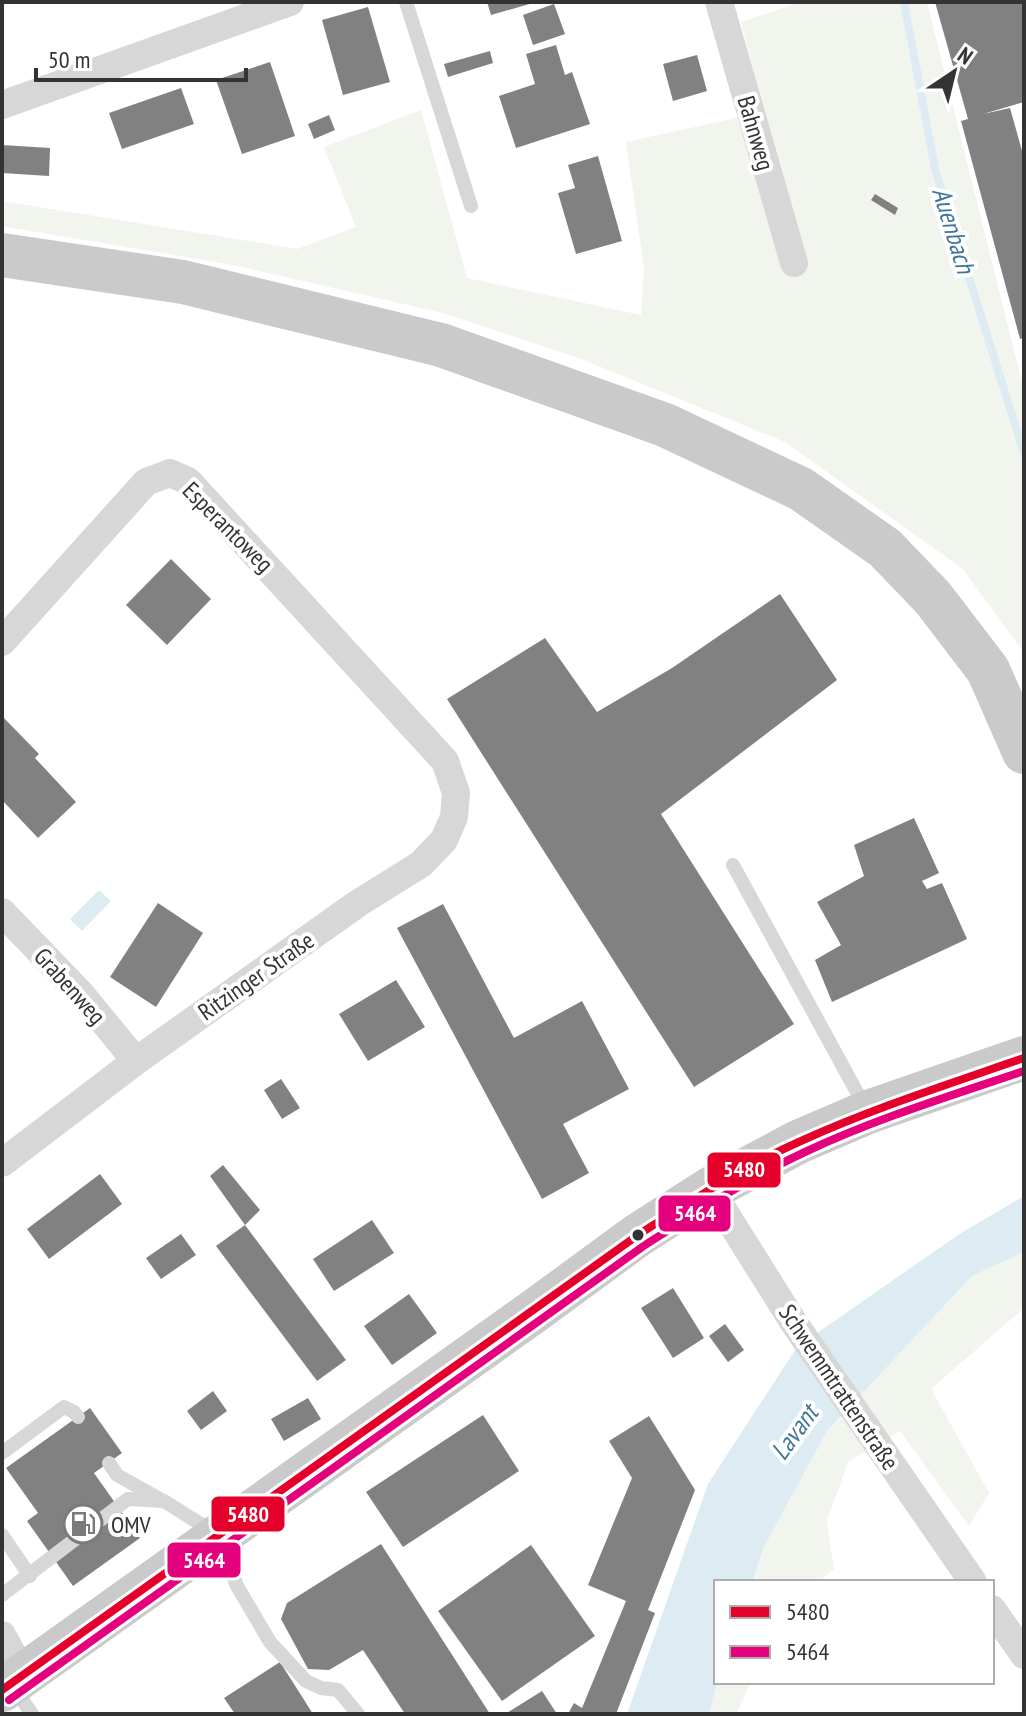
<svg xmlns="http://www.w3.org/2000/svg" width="1026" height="1716" viewBox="0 0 1026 1716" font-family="'PT Sans Narrow',sans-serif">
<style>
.green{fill:#f1f5ed}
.water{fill:#ddebf3}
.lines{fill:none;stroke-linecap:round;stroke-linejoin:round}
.stream{stroke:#ddebf3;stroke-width:8}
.building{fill:#818181}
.service{stroke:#d7d7d7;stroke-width:14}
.minor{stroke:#d7d7d7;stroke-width:28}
.primary{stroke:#cacaca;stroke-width:44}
.bus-1-casing{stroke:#fff;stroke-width:14}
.bus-2-casing{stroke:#fff;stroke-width:14}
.bus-1{stroke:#e4002b;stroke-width:8}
.bus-2{stroke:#e5007d;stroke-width:8}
.bus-dot{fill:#333;stroke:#fff;stroke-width:3}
.labels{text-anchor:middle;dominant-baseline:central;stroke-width:8;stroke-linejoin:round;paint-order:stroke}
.street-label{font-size:24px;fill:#333;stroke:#fff}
.poi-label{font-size:24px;fill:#333;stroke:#fff;text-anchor:start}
.water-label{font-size:26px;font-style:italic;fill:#3f7597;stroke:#fff}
.line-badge{stroke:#fff;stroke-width:3}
.badge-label{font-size:22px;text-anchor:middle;font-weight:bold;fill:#fff}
</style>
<rect width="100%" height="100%" fill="#fff"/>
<path class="green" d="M800,2h127l97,389v262l-61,-84 -178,-127 -206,-84 -136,-45 -205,-47 -236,-40v-25l295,48 59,-22 -32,-80 97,-37 46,168 174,37 3,-47 -18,-126 138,-30 -23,-90z
M1024,1252v56l-93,81 58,104 -20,33 -69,-95 -52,31 -21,59 7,48 -16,13h-66l12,-35 63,-116 145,-155z
M717,1682h34l-15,32h-27z"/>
<path class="water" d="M99,890l12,11 -29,30 -12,-12z
M1024,1196v56l-52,24 -145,155 -63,116 -12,35h-36l1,100 -8,32h-82l81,-230 89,-137 164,-114z"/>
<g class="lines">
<path class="stream" d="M904,2l31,167 89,284"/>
</g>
<path class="building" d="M487,2h46v1l-42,12z
M935,2h89v100l-41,12 27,-6 14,50v180l-4,1 -59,-218 7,-2z
M554,4l11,30 -32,11 -10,-30z
M368,7l22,75 -47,13 -21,-75z
M556,45l9,30 7,-3 18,52 -74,24 -17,-52 36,-12 -9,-30z
M490,51l3,12 -45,14 -4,-13z
M697,55l10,36 -34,10 -10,-37z
M270,62l25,74 -53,18 -26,-74z
M181,88l13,36 -72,25 -13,-36z
M329,115l6,15 -21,9 -6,-15z
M2,145l48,3 -1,28 -47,-3z
M598,156l24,85 -46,13 -18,-61 17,-5 -7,-23z
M875,194l23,14 -3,7 -24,-15z
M171,559l40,40 -44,46 -41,-40z
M780,594l57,86 -176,134 133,210 -100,63 -247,-388 98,-61 52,74 75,-44z
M2,716l37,38 -4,4 41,44 -38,36 -36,-38z
M914,818l25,55 -17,8 5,8 15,-6 25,56 -135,63 -17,-42 26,-15 -24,-43 47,-26 -10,-31z
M158,903l45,30 -47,74 -46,-30z
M443,904l71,134 68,-37 47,88 -66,35 26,49 -47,26 -145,-271z
M396,980l29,47 -57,34 -29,-47z
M281,1079l19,29 -18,11 -18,-29z
M223,1165l37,45 -15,15 -35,-49z
M100,1174l22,30 -73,55 -22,-30z
M372,1220l22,33 -60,38 -21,-32z
M245,1225l101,135 -29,21 -101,-135z
M181,1234l15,21 -35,24 -15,-21z
M673,1288l31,50 -31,20 -32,-50z
M409,1294l28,39 -45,32 -28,-39z
M725,1324l19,26 -16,12 -19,-26z
M213,1391l14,20 -26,19 -14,-19z
M308,1398l13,21 -37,22 -13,-22z
M90,1408l32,45 -28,20 46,65 -67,48 -46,-65 11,-8 -32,-45z
M483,1415l36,56 -116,76 -37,-55z
M649,1416l46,74 -47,120 7,3 -39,101h-48l6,-11 8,5 44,-107 -38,-16 44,-107 -23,-37z
M381,1544l109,170h-85l-42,-64 -34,20 -21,-1 -27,-50 6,-16z
M531,1545l64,91 -93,65 -64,-90z
M280,1662l33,52h-78l-11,-16z
M542,1691l15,23h-52z"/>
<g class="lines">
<path class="service" d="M406,2l65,204
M733,865l132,242
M2,1453l62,-46 10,5 4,5
M109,1463l8,12 43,24
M2,1535l28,41
M2,1595l126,-96 36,2 54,34 19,51 33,56 36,39 15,7 17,2 20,24
M14,1688l18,26"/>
<path class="minor" d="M719,2l75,261
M2,105l288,-103
M2,642l144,-160 24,-9 18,8 257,280 11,32 -2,24 -10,23 -23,24 -64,40 -221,157 -134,102
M2,912l78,81 56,68
M710,1189l84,134 179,259
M992,1609l32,46
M2,1635l22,40"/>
<path class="primary" d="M2,255l181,27 258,63 224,80 136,64 84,59 48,50 55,72 36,82
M2,1690l531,-378 105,-77 72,-46 88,-47 70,-30 156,-54"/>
<defs>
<path id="bus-1" d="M2,1690l636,-455c53,-34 106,-69 163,-94 73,-33 148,-57 223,-83"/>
<path id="bus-2" d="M9,1700l636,-455c52,-33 104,-67 160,-93 70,-33 145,-56 219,-81"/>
</defs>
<use href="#bus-1" class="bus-1-casing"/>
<use href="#bus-2" class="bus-2-casing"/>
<use href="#bus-1" class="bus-1"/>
<use href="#bus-2" class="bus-2"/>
</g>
<defs>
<symbol id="fuel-ring" viewBox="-11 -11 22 22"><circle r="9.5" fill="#fff" stroke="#7a7a7a" stroke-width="1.5"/><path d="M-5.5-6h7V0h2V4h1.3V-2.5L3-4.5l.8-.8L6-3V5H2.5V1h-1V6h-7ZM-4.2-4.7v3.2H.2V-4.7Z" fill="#7a7a7a"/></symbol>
</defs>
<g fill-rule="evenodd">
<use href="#fuel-ring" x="61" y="1502" width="44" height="44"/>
</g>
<circle class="bus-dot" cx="638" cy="1235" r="7"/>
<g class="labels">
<g class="street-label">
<text transform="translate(756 133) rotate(74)">Bahnweg</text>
<text transform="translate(228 527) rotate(45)">Esperantoweg</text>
<text transform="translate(256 976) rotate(-35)">Ritzinger Straße</text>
<text transform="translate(70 986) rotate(48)">Grabenweg</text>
<text transform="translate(839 1387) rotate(56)">Schwemmtrattenstraße</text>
</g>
<g class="poi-label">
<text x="111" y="1524">OMV</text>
</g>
<g class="water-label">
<text transform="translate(954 230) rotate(73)">Auenbach</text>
<text transform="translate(794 1432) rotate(-54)">Lavant</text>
</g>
</g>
<g class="line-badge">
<rect x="706" y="1151" width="76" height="38" rx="8" fill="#e4002b"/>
<rect x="657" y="1194" width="75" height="39" rx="8" fill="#e5007d"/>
<rect x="210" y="1495" width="76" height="38" rx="8" fill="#e4002b"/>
<rect x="166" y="1541" width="76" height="38" rx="8" fill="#e5007d"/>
</g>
<g class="badge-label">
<text x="744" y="1177">5480</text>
<text x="695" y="1221">5464</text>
<text x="248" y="1522">5480</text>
<text x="204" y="1568">5464</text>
</g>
<rect width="1026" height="1716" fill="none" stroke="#333333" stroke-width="8"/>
<rect x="714" y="1580" width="280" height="104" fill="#ffffff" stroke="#adadad" stroke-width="2"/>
<rect x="730" y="1606" width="40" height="12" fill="#e4002b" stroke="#adadad" stroke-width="2"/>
<text x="786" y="1620" font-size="24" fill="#333333">5480</text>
<rect x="730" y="1646" width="40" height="12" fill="#e5007d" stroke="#adadad" stroke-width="2"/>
<text x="786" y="1660" font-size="24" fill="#333333">5464</text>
<g transform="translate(954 72) rotate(35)" stroke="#ffffff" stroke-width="6" paint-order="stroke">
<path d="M0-6L14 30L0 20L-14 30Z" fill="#333333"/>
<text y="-12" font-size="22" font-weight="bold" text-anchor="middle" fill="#333333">N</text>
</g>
<path d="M36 68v12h210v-12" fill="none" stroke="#333333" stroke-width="4"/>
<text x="48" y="68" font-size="24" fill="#333333" stroke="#ffffff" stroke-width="6" paint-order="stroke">50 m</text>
</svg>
